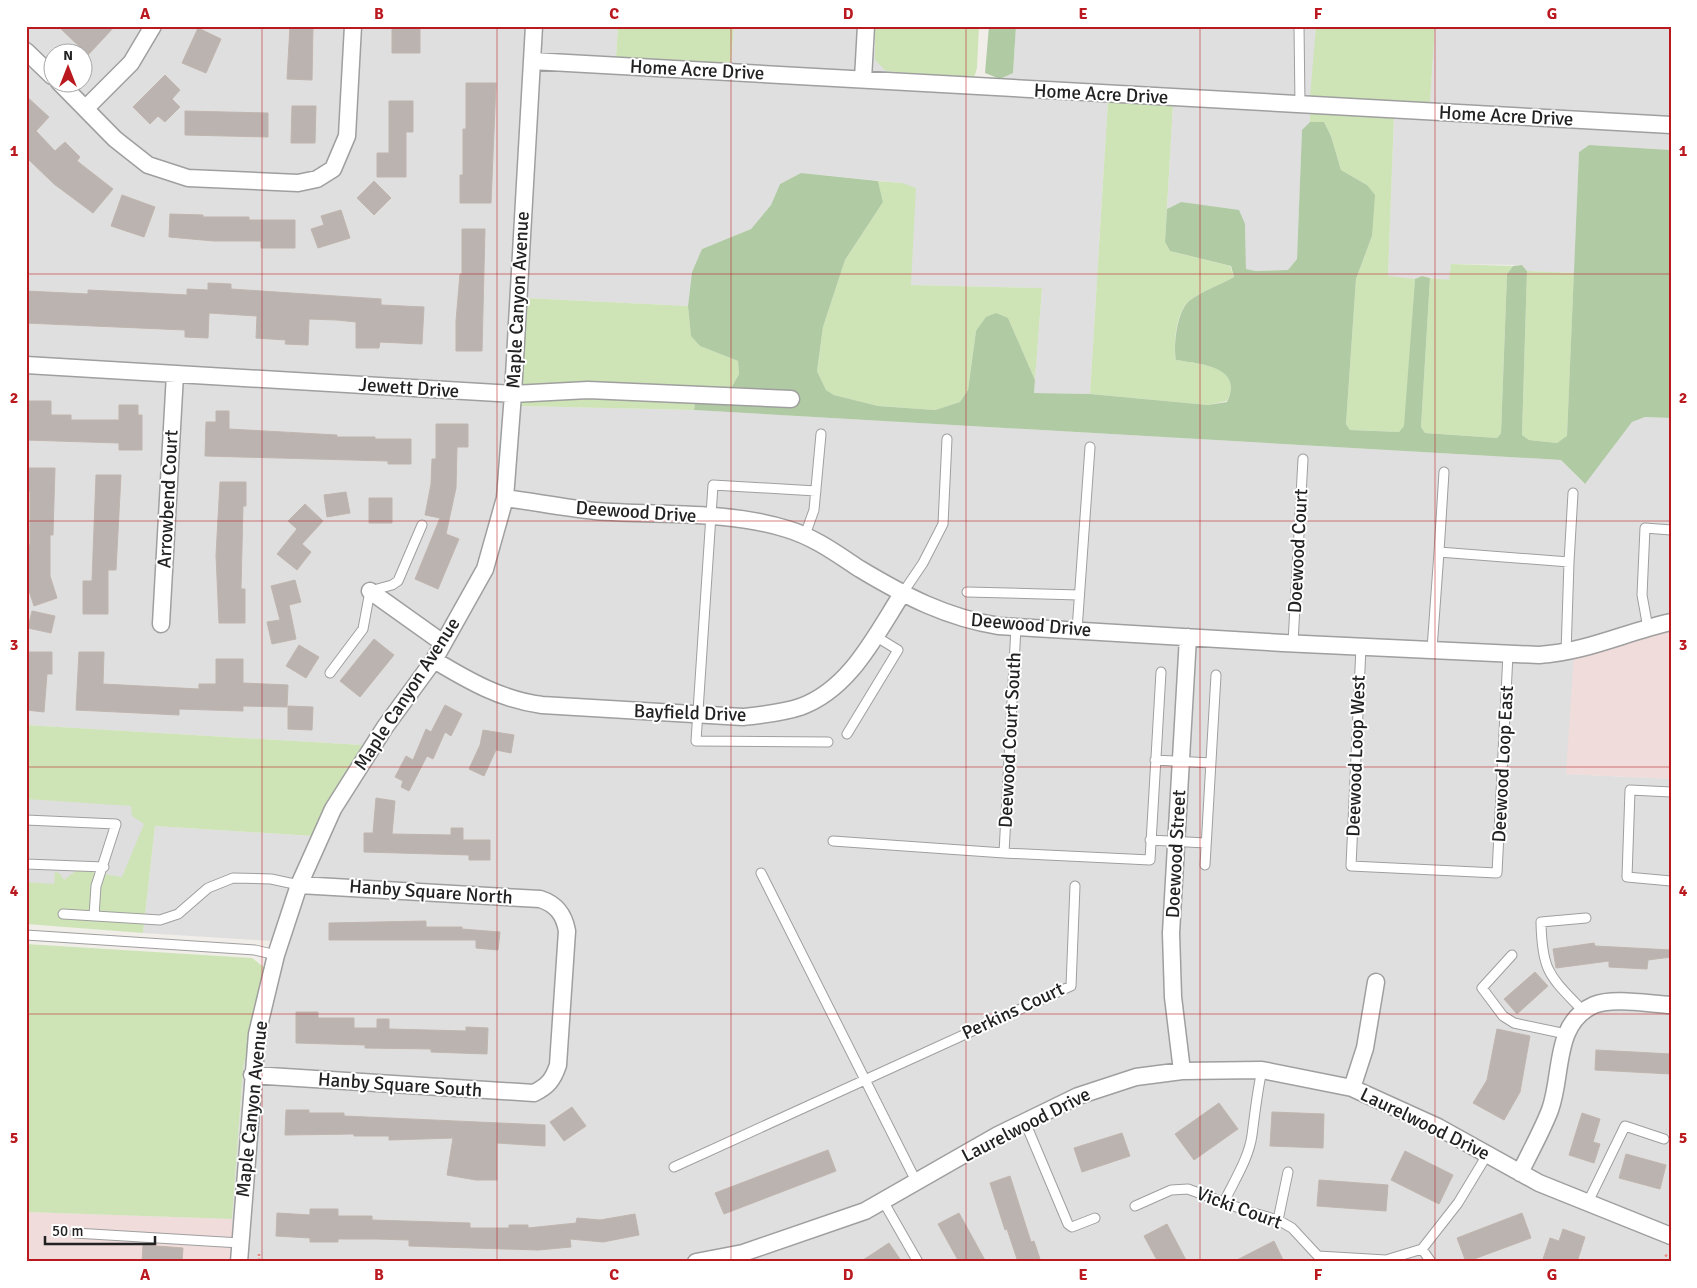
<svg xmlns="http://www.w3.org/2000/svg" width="1697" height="1288" viewBox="0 0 1697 1288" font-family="Signika,sans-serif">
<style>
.residential{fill:#dfdfdf;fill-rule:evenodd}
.commercial{fill:#efdcdb}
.grass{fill:#cee4b7}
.forest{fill:#b0caa4}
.parking{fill:#dedede}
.building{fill:#bab3af;stroke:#c1b5ae}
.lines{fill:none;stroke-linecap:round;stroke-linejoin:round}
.lane-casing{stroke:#9f9f9f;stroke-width:11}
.street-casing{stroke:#9f9f9f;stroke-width:19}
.path{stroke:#e98982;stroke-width:2.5;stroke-dasharray:2.5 2.5;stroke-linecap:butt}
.lane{stroke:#fff;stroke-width:9}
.street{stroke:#fff;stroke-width:16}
.grid{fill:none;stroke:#ba1a1f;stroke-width:1;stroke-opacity:0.55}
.labels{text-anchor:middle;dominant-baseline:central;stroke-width:4;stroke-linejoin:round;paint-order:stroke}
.street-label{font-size:19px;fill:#222;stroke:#fff}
.neatline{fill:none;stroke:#ba1a1f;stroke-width:2}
.grid-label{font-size:16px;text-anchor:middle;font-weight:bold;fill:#ba1a1f}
</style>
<rect width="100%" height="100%" fill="#f1eeea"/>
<path class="residential" d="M26,26h592l-2,32 115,5 3,-37h141l-2,20 13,25 114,8 13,-6 3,-47h300l-6,96 -8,9 -5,128 -9,11 -32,1 -10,-2 -1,-45 -64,-22 -14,7 6,-105 -65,-4 -18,294 -56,-1 8,-105 -131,-3 -9,-102 -101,-10 -21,11 -9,21 -20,24 -49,20 -10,23 -4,34 -163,-8 -6,108 175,4 867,50 23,24 48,-62 13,-5 26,1v207l-105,149 105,5v483h-1438l-1,-43 11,-150 13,-67 16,-61 -129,-8 12,-107 157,10 50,-91 -336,-20zM52,52h30v30h-30z
M1435,26h236v124l-82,-5 -10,7 -5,121 -47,-2 -5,-6 -71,-1 -1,17 -28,-5 -7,3 -27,-2 6,-161 36,-13z"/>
<path class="commercial" d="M1671,625v154l-105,-5 8,-123z
M26,1212l206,7 1,43h-207z"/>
<path class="grass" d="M618,26h116l-3,37 -115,-5z
M875,26h104l-2,42 -3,10 -88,-7 -11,-11z
M1316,26h119l-5,77 -120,-6z
M1108,100l65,4 -8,138 5,9 60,15 4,11c-14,8 -32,14 -45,24 -13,10 -16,45 -13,59 24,4 68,6 51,41l-19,4 -118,-11z
M1310,112l84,4 -6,160 27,3 -10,147 -6,6 -49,-2 -4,-6 10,-145 16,-43 -5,-51 -26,-15 -10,-34 -7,-14h-14z
M878,181l24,2 14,5 -5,97 131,3 -7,92 -27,-62 -32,13 -8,59 -8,12 -25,8 -57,-4 -44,-11 -8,-5 -9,-19 6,-44 22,-67 38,-58z
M1451,264l62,2 -6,8 -6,159 -4,5 -72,-5 -4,-6 9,-149 19,2z
M1527,271l47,2 -7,164 -10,6 -28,-3 -7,-5z
M525,298l163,8 3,29 9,11 38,15 1,13 -10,18 -34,11 -1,7 -176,-4z
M26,725l336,20 -49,91 -158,-10 -12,107 -117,-9z
M26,944l226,14 13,10 -22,101 -11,150 -206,-7z"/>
<path class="forest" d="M989,26h27l-3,47 -13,6 -15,-6z
M1310,122h14l7,14 10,34 26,15 8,10 -3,41 -16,43 -10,145 4,6 49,2 5,-6 11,-147 7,-3 8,2 -9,149 4,6 72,5 4,-5 6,-159 6,-8 9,-1 5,6 -5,164 7,5 28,3 10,-7 12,-284 10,-7 82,5v268l-26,-1 -13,5 -47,62 -24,-24 -867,-50 1,-7 34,-11 10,-18 -1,-13 -38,-15 -9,-10 -3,-30 4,-34 10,-23 49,-20 20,-24 9,-21 21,-11 77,8 5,21 -38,58 -22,67 -6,44 9,19 8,5 44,11 57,4 25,-8 8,-12 8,-59 10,-14 10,-4 12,5 27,62 -1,13 56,1 118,11 19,-3c17,-36 -27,-38 -51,-42 -3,-14 1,-49 13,-59 13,-10 31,-16 45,-24l-3,-11 -61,-15 -5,-9 2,-33 14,-7 58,8 6,14 1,45 10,2 32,-1 9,-11 5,-129z"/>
<path class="parking" d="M26,799l105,7 1,10 12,8 -22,53 -45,-7 -13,10 -5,-7 -4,-1 -1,12 -28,-2z"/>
<path class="building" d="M58,26h57l-27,29z
M290,26h23l-1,54 -25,-1z
M392,26h28v27h-28z
M198,28l23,11 -15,34 -24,-10z
M165,75l15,15 -8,9 8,8 -15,15 -7,-6 -8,8 -17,-17z
M466,83h30l-5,120h-31v-28h3v-46h3z
M26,96l23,21 -13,14 19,20 10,-9 15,15 -3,4 36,28 -20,24 -39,-29 -28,-27z
M389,101h24v31h-7v45h-29v-24h12z
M292,106h24l-1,37h-24z
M185,111l83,2v24l-83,-2z
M374,181l17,17 -17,17 -17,-17z
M122,195l33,12 -11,30 -33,-11z
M341,210l9,28 -32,10 -7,-19 13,-4 -3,-9z
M170,214l33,1v2h46v3h46v28h-34v-7h-47l-45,-4z
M462,229h23l-3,122h-26v-30l4,-47h2z
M208,283l23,1v5l150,10v6l43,2 -2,37 -42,-2 -1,6h-23v-26l-19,-2 -28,-1 -1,26 -23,-1 1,-4 -30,-2 1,-22 -48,-3 -1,25 -23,-1v-7l-159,-7v-32l62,3v-4l99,5v-6l21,1z
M26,401h25v14h20v5h48v-15h19v10h4v35h-23v-7l-93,-3z
M216,411h13v18l108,6v2h38v2h36v25h-23v-3l-183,-5 1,-34h10z
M436,424h32v23h-11l-1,41 -10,46 13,5 -21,50 -23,-10 25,-61 -15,-3 6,-31 1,-25h4z
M26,468h29l-2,67h-3v41l7,22 -23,8 -8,-24v-37h4v-54h-4z
M96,475h25l-5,95h-8v44h-25v-33h9z
M220,482h26v24h-3l-2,83h4v34h-26l-3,-68z
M346,492l4,21 -23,4 -3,-22z
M369,498h23v25h-23z
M305,504l18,17 -21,23 9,8 -14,18 -20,-16 20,-25 -9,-8z
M295,580l6,22 -12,3 7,34 -24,5 -5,-22 13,-2 -9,-34z
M32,611l23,5 -4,17 -23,-5z
M374,639l20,16 -34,42 -20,-16z
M299,645l20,12 -13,21 -20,-12z
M27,652h25v22h-5l-3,38 -18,-2z
M79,652h25l-1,32 96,5v-5h17v-25h27v24l45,2 -1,22 -44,-1v5l-64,-2v6l-103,-5z
M445,705l17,9 -11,22 -6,-4 -12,27 -6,-3 -18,35 -8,-4 2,-6 -8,-4 11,-21 7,4 13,-31 5,3z
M288,706l25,1 -1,23 -24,-1z
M483,730l31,5 -3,18 -15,-3 -12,26 -15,-7 11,-24z
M376,798l19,3 -3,33 59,1v-7h12v12h27v20h-21v-5l-105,-3v-19h9z
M426,921v6h36v2l38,3 -2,18 -22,-2v-8h-147v-17z
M1594,943l1,3 76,4v7l-23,3 -1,9 -38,-2v-6l-53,7 -3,-19z
M1535,972l13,14 -31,28 -13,-15z
M296,1012h22v6h36v10h23v-9h12v10l77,2v-4l22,1 -1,26 -56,-2v-3l-66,-1v-3l-69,-2z
M1497,1029l33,7 -10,56 -16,28 -31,-17 14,-23z
M1596,1050l75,4v20l-76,-4z
M1219,1103l19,26 -44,31 -19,-26z
M572,1107l14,19 -22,15 -14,-19z
M286,1110h23v3h35v3l201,9v21l-48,-3v37h-21l-29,-5 6,-37 -64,2v-4h-35v-2l-69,1z
M1272,1112l52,2 -1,34 -53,-2z
M1582,1113l18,6 -7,23 7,2 -6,19 -25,-8z
M1122,1133l8,23 -48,16 -8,-24z
M828,1150l8,21 -112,43 -9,-21z
M1405,1151l48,24 -14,29 -48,-24z
M1626,1154l40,11 -6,24 -41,-11z
M1010,1176l21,66 3,-1 7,21h-23l-11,-33 -2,1 -15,-47z
M1319,1180l69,5 -2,26 -69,-5z
M310,1209h28v7h34v4l98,3v5h39v-3h19v3l48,-5 1,-5 23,2 35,-6 4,21 -36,7 -33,-3 1,8 -33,3 -129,-4v-6l-33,-1h-38v3h-28v-4l-34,-2 1,-23 33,2z
M959,1213l27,49h-27l-21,-38z
M1522,1213l9,25 -65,24 -9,-24z
M1167,1224l20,38h-29l-14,-26z
M1563,1229l22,8 -8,25h-35l8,-24 9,3z
M1274,1241l10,21h-51z
M889,1243l13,19h-42z
M143,1245l40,3 -1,14h-40z"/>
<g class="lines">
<defs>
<path id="lane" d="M1299,26l1,79
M816,491l-103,-6 -17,256 132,1
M805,535l9,-25 7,-76
M1439,552l5,-80
M1569,562l4,-69
M967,592l112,3
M902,594l21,-31 20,-39 4,-85
M1648,628l-6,-33 3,-67 26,2
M1077,630l13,-183
M1293,643l10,-184
M1361,647l-10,219 146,7 11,-219
M1432,649l7,-97 130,10 -3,91
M330,673l33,-44 7,-38 22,-6 6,-4 24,-56
M847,734l51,-84 -23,-14
M1155,760l56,3
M1671,792l-41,-2 -3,87 44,4
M26,820l90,4 -20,62 -2,30
M1150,840l56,3
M833,841l171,12 146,7 11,-188
M1004,853l12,-226
M26,864l78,3
M1205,865l11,-190
M761,873l156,310
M63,914l97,6 18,-6 30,-26 25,-10 38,1 28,6
M26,935l229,15 21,5
M1512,955l-30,33 21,28 11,7 52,11
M1584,1012c-34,-36 -42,-39 -43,-90l45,-4
M1025,1122l43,102 4,3 23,-9
M674,1167l397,-181 4,-100
M883,1201l35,61
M1224,1202c10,-21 25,-44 28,-67 3,-22 5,-43 10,-65
M1588,1202l37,-76 39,13
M1135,1206l36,-16 17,-1 62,23 28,8 14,8 26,28 68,4 36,-11 36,-46 29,-48
M1278,1220l10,-48
M75,1233l165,10
M1422,1249l9,13"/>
<path id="street" d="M26,51l26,25
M532,61l1139,64
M863,79l3,-53
M59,82l56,57 33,26 40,13 110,5 19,-4 16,-10 14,-33 6,-110
M86,108l45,-45 22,-37
M26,365l487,29 75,-4 203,9
M505,498c30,4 60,10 90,13 63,5 131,-1 192,18 27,8 50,25 73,40 45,27 87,49 139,57l284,17 256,12c47,-3 87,-23 132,-33
M370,591l73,52
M161,624l14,-250
M434,660c35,21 68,40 108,45l201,12c19,-2 39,-4 57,-10 50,-18 75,-71 102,-113
M1182,1071l-9,-74 -2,-64 17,-296
M252,1075l282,18c14,-7 19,-13 24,-28l9,-134c-3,-17 -11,-27 -27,-32l-241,-14
M1352,1088l13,-40 11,-66
M1520,1173c10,-21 22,-42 30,-63 13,-35 3,-87 44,-105 19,-8 56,-1 77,0
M239,1262l18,-228 19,-79 23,-70 34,-76 52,-82 49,-67 51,-91 20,-71 8,-104 21,-368
M696,1262l47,-9 122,-42 133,-76 80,-39 58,-19 46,-6 80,-1 90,18 86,39 101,56 132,53"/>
</defs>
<use href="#lane" class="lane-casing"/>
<use href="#street" class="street-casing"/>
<path class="path" d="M1665,1255l5,3
M259,1261v-7"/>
<use href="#lane" class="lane"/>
<use href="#street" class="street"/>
</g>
<path class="grid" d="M262,26v1236M497,26v1236M731,26v1236M966,26v1236M1200,26v1236M1435,26v1236M26,274h1645M26,521h1645M26,767h1645M26,1014h1645"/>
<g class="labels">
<g class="street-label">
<text transform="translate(697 70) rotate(3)">Home Acre Drive</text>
<text transform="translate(1101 94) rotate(3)">Home Acre Drive</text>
<text transform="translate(1506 116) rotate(3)">Home Acre Drive</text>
<text transform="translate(518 300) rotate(-87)">Maple Canyon Avenue</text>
<text transform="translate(409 388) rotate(4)">Jewett Drive</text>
<text transform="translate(168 499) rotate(-87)">Arrowbend Court</text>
<text transform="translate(636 512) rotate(4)">Deewood Drive</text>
<text transform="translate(1298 551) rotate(-87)">Doewood Court</text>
<text transform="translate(1031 625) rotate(5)">Deewood Drive</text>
<text transform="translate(407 694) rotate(-57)">Maple Canyon Avenue</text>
<text transform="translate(690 713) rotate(2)">Bayfield Drive</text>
<text transform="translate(1010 740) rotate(-87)">Deewood Court South</text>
<text transform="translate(1356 756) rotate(-88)">Deewood Loop West</text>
<text transform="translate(1503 764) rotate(-87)">Deewood Loop East</text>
<text transform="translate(1176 854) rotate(-87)">Doewood Street</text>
<text transform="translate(431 892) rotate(4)">Hanby Square North</text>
<text transform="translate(1013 1011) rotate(-25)">Perkins Court</text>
<text transform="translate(400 1085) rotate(4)">Hanby Square South</text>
<text transform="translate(252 1109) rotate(-84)">Maple Canyon Avenue</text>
<text transform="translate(1425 1124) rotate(26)">Laurelwood Drive</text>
<text transform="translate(1026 1125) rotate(-27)">Laurelwood Drive</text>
<text transform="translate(1239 1208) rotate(20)">Vicki Court</text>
</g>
</g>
<rect width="1697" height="1288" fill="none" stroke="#ffffff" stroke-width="55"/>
<g transform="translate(68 68)"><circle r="24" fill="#ffffff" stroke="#a7a7a7"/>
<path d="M0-4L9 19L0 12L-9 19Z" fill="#ba1a1f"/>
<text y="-8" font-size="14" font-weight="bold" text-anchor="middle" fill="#222222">N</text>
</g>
<path d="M45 1236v8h110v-8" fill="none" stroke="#222222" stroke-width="2.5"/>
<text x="52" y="1236" font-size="15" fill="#222222" stroke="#ffffff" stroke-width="4" paint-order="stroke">50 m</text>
<rect x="28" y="28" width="1642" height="1232" class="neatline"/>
<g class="grid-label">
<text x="145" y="19">A</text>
<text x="379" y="19">B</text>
<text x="614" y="19">C</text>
<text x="848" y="19">D</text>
<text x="1083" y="19">E</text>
<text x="1318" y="19">F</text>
<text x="1552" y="19">G</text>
<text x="14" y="156">1</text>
<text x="1683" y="156">1</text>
<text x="14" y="403">2</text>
<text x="1683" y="403">2</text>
<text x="14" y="650">3</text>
<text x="1683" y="650">3</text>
<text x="14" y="896">4</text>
<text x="1683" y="896">4</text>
<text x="14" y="1143">5</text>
<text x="1683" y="1143">5</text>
<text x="145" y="1280">A</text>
<text x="379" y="1280">B</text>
<text x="614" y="1280">C</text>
<text x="848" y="1280">D</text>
<text x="1083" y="1280">E</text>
<text x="1318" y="1280">F</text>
<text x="1552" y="1280">G</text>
</g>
</svg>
